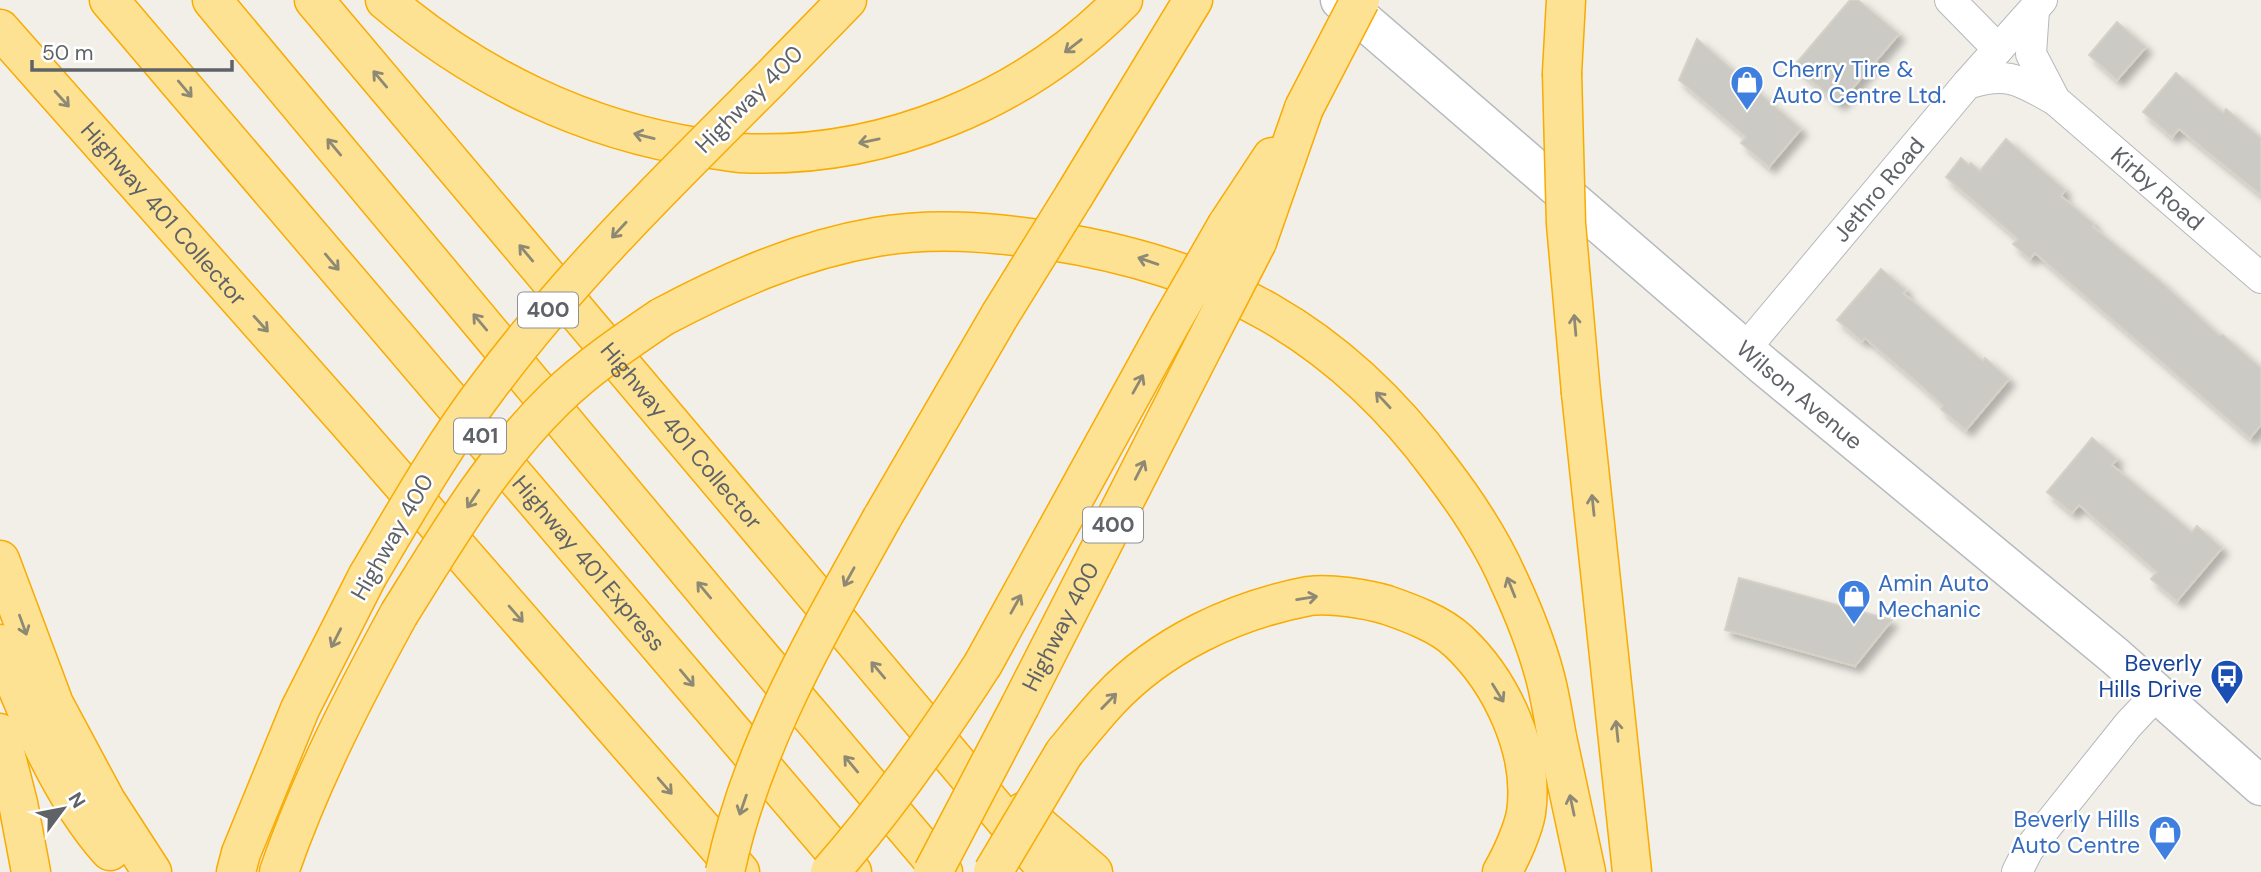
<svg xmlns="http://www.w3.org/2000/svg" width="2261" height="872" viewBox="0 0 2261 872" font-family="'DM Sans',sans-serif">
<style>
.building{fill:#cccac5;stroke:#d6d1c6;stroke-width:2;filter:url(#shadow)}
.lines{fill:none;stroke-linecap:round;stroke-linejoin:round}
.minor-casing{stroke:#b5b8bc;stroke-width:32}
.secondary-casing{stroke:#b6babf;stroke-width:41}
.motorway-casing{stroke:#f9ab00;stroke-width:41}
.minor{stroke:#fff;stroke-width:30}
.secondary{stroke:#fff;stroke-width:38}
.motorway{stroke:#fde293;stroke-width:38}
.motorway-bridge-casing{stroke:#f9ab00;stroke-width:41;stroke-linecap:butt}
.motorway-bridge{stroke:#fde293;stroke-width:38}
.oneway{stroke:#8e8975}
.labels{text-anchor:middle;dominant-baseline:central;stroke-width:5;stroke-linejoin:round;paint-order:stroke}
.shield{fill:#fff;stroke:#8f9295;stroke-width:2}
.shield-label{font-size:21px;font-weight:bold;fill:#5f6368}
.shop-label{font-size:23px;fill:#366cbe;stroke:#fff;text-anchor:start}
.street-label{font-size:23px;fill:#5f6368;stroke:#fff}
.transit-label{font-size:23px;fill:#164399;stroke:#fff;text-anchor:end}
</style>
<defs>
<filter id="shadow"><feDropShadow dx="6" dy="6" stdDeviation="3.5" flood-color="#0004"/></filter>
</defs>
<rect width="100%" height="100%" fill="#f1efe8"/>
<path class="building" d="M1850,0h8l41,34 -60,70 -45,-38z
M2117,22l29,25 -29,33 -28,-25z
M1697,39l104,90 -32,38 -28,-24 5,-6 -67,-57z
M2176,73l47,40 3,-4 35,29v57l-82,-66 -7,8 -29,-25z
M2006,139l59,51 -4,6 33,28 -1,3 68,55 58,53h4l38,33v57l-11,13 -215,-185 -5,6 -17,-15 5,-5 -72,-62 15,-19 8,7 2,-2 9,8z
M1881,269l25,21 -3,3 80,68 2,-3 24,21 -43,51 -25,-21 2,-3 -19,-18 -59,-50 -3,3 -25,-21z
M2092,438l25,21 -5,6 80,67 5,-6 25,22 -45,53 -26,-22 6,-7 -78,-67 -7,8 -25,-21z
M1739,578l153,42 -37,46 -130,-36z"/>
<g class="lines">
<defs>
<g id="minor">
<path d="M1950,0l48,49"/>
<path d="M2034,10l-3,44 24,46"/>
<path id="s1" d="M1967,84c41,-13 52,-4 88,16l206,178"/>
<path id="s2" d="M1745,349l222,-265 75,-84"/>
<path d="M2017,872l11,-22 100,-125 29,-31"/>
</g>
<g id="secondary">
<path id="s3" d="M1340,0l423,365 352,291 146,130"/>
</g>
<g id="motorway">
<path id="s4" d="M109,0l743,872"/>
<path d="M212,0l519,622 212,250"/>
<path id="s5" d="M314,0l735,872"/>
<path d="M385,0c90,77 201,131 318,148 13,1 25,4 37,5 142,7 285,-52 383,-153"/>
<path id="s6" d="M0,29l348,393 392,450"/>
<path d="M1562,73l4,-73"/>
<path d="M771,78l76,-78"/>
<path d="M1075,194l118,-194"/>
<path d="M1227,225l45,-68"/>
<path d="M1257,242l47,-134"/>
<path d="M662,317c68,-36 138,-67 214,-80 57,-10 113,-5 170,3 170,26 292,90 395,230 26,34 51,72 68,111 13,28 27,63 35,92 6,21 9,43 13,64 10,45 19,90 29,135"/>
<path d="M1581,393l51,479"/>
<path d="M882,518l118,-203"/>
<path d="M0,560l54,144 52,97 46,71"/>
<path d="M0,644c26,68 61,153 110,207"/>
<path d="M983,664l186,-338"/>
<path id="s7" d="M1020,706l185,-363"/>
<path d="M0,733l18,70 13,69"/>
<path d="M1064,753c15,-18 29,-36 45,-53 51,-55 126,-90 200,-104 21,-3 58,3 78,9 23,8 53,19 71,36 43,40 77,111 68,172 -3,17 -15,44 -24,59"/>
<path d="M1023,812l70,60"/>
<path d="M236,872l5,-19 59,-144 67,-132"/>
<path d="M279,872c31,-90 74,-174 120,-258"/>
</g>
</defs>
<use href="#minor" class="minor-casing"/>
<use href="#secondary" class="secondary-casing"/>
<use href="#motorway" class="motorway-casing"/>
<use href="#minor" class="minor"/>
<use href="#secondary" class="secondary"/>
<use href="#motorway" class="motorway"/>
<defs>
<path id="motorway-bridge" d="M1562,73l4,151 15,169
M1304,108l56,-108
M1000,315l75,-121
M1169,326l58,-101
M1205,343l52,-101
M367,577c38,-64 75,-130 120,-189 85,-114 184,-210 284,-310
M399,614c47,-75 93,-154 157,-216 32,-31 69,-56 106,-81
M725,872c27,-129 94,-240 157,-354
M830,872c57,-65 106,-135 153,-208
M933,872l87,-166
M993,872l71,-119"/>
</defs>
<use href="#motorway-bridge" class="motorway-bridge-casing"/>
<use href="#motorway-bridge" class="motorway-bridge"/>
</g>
<defs><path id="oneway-shaft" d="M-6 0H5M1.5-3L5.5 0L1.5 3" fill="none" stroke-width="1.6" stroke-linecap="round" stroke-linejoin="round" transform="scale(1.75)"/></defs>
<g class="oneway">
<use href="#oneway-shaft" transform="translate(1073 46) rotate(142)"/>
<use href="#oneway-shaft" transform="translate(380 79) rotate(-130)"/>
<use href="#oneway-shaft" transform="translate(185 89) rotate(50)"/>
<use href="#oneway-shaft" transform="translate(62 99) rotate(48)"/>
<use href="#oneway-shaft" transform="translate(644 136) rotate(-166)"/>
<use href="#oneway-shaft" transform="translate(869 141) rotate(168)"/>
<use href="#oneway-shaft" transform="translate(334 147) rotate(-130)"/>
<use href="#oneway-shaft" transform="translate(619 230) rotate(133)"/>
<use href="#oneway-shaft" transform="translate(526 253) rotate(-130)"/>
<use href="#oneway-shaft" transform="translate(1148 261) rotate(-161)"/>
<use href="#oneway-shaft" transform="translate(332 262) rotate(50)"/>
<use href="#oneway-shaft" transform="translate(480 322) rotate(-130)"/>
<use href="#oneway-shaft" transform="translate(261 324) rotate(48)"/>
<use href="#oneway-shaft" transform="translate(1575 325) rotate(-95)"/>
<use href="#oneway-shaft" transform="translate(1138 384) rotate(-61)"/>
<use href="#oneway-shaft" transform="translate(1383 400) rotate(-133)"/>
<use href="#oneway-shaft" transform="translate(1140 470) rotate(-63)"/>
<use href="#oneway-shaft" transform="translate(473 499) rotate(124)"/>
<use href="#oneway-shaft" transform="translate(1593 505) rotate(-96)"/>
<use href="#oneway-shaft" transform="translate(849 577) rotate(119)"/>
<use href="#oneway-shaft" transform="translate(1511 587) rotate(-112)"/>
<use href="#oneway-shaft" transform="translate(704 590) rotate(-130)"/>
<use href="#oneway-shaft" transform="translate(1307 598) rotate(-9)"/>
<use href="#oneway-shaft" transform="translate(1016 604) rotate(-61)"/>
<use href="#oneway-shaft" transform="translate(516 614) rotate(49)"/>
<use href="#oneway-shaft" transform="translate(23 625) rotate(70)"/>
<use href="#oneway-shaft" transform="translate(336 638) rotate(117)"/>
<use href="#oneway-shaft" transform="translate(878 670) rotate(-130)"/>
<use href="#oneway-shaft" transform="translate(687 678) rotate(50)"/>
<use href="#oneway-shaft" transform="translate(1498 693) rotate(58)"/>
<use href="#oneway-shaft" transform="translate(1109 701) rotate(-46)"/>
<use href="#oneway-shaft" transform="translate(1617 731) rotate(-96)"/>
<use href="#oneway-shaft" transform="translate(851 764) rotate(-130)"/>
<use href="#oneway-shaft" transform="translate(665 786) rotate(49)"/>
<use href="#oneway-shaft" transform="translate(743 805) rotate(109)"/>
<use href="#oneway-shaft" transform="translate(1572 805) rotate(-102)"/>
</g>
<defs>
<symbol id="shop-pin" viewBox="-11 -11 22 30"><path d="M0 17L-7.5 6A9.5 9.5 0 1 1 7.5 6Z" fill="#3f7fe0" stroke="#fff"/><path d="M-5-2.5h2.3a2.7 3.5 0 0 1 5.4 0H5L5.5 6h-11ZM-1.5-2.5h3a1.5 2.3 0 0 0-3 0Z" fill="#fff"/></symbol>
<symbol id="bus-pin" viewBox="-11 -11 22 30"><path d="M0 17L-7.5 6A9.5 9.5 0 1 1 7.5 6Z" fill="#1a4fb4" stroke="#fff"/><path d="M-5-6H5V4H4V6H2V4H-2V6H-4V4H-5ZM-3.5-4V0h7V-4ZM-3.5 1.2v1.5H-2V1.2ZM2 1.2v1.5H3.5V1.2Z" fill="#fff"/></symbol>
</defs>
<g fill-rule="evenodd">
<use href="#shop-pin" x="1728" y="63" width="38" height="52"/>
<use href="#shop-pin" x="1835" y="577" width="38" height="52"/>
<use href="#bus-pin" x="2208" y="657" width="38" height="52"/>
<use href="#shop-pin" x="2146" y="813" width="38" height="52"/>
</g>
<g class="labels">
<g class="shield">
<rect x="518" y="292.5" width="60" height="35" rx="5"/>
<rect x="454" y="418.5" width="52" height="35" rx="5"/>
<rect x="1083" y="507.5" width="60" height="35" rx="5"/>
</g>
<g class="shield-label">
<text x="548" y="310">400</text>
<text x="480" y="436">401</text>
<text x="1113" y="525">400</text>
</g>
<g class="shop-label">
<text x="1772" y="69">Cherry Tire &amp;<tspan x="1772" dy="26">Auto Centre Ltd.</tspan></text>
<text x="1878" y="583">Amin Auto<tspan x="1878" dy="26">Mechanic</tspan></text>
<text x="2140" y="819" text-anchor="end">Beverly Hills<tspan x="2140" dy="26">Auto Centre</tspan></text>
</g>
<g class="street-label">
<text transform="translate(749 99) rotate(-45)">Highway 400</text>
<text stroke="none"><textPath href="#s1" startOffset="229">Kirby Road</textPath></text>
<text stroke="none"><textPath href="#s2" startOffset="208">Jethro Road</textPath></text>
<text stroke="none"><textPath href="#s6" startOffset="247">Highway 401 Collector</textPath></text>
<text stroke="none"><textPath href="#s3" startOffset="606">Wilson Avenue</textPath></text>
<text stroke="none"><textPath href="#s5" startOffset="570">Highway 401 Collector</textPath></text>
<text transform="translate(392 537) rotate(-60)">Highway 400</text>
<text stroke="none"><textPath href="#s4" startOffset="740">Highway 401 Express</textPath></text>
<text stroke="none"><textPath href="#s7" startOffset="89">Highway 400</textPath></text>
</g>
<g class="transit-label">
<text x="2202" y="663">Beverly<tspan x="2202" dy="26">Hills Drive</tspan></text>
</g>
</g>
<g transform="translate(63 809) rotate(58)" stroke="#ffffff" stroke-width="5" paint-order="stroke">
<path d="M0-5L12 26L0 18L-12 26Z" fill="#5f6368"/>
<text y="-10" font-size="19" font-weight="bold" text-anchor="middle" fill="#5f6368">N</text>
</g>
<path d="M32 60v10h200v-10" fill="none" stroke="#5f6368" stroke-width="3.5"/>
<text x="42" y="60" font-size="21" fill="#5f6368" stroke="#ffffff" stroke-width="5" paint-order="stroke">50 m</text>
</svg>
